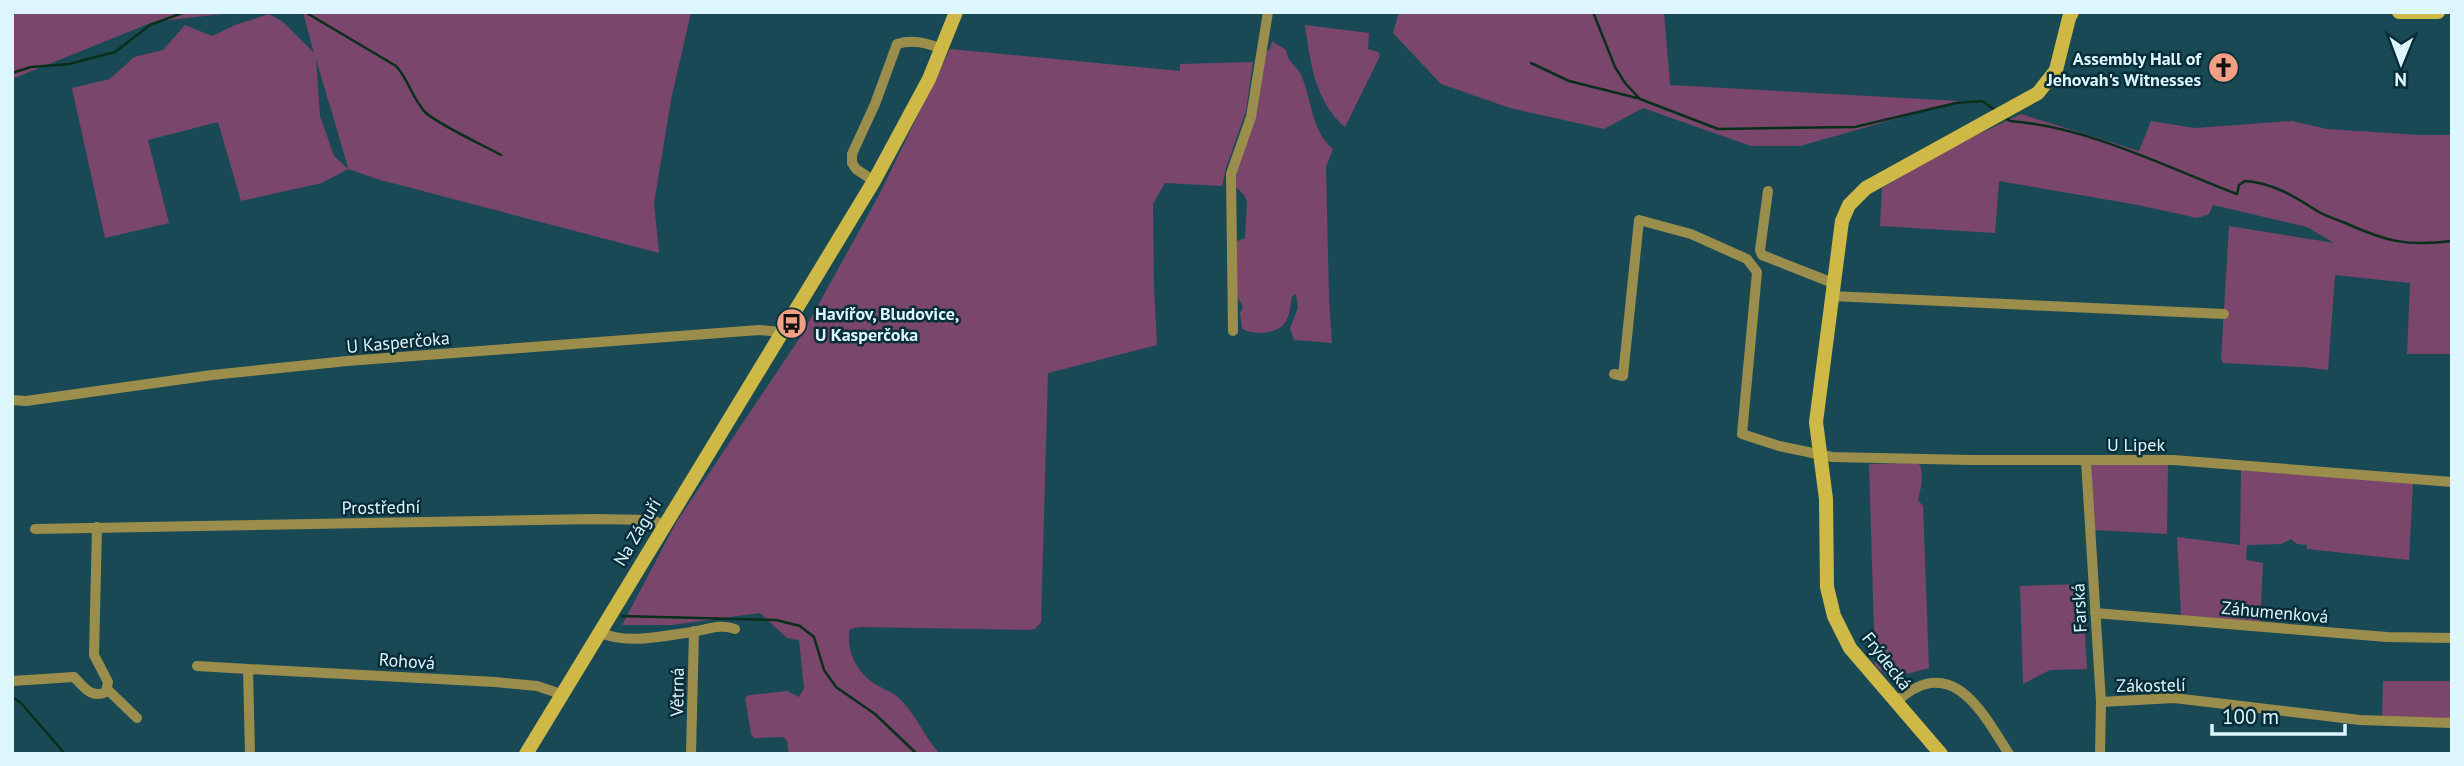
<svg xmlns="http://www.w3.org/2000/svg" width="2464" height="766" viewBox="0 0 2464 766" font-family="'PT Sans',sans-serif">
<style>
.green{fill:#7a466b;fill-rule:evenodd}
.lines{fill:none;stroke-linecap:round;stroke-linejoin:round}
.stream{stroke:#082e1c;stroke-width:2.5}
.street{stroke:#9b8e4c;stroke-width:10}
.secondary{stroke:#ceb846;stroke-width:14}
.labels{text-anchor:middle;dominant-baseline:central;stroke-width:5;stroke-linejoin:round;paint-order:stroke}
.poi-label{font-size:18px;font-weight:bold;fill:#def6fe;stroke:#072e38;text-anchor:end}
.street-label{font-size:18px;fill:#def6fe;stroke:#072e38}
</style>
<rect width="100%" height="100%" fill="#1a4956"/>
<path class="green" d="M12,12h227l-86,10 -141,57z
M303,12h388l-20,88 -17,103 5,50 -282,-74 -29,-10 -26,14 -81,18 -23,-79 -70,18 21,83 -64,15 -33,-150 38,-9 24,-22 29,-7 22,-25 27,11 23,-11 34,-11 14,8 31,31zM316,59l32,108 -1,1 -13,-12 -14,-40z
M1399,12h265l6,73 289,16 -159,45h-49l-108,-38 -39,21 -94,-21 -69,-24 -48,-51z
M1305,25l64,8 -1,16 10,3 2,4 -35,71c-30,-25 -35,-66 -40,-102z
M1272,41l14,9c1,11 9,15 14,23 12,24 11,59 33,76l-7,18 3,132 3,44 -38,-3 -4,-12 8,-20 -2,-14 -4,2c-2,9 -2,21 -8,28 -8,10 -33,12 -42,4l-2,-15 3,-6 -6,-11v-55l8,-3 2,-37 -3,-6 -9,-9 2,-16 29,-118 4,-3z
M950,49l230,22v-7l73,-2 -7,49 -20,57 -4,18 -57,-3 -12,21 1,82 3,59 -109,28 -7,249 -6,7 -6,1 -169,-3 -10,2c-5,20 7,44 25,55 10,6 19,8 27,17 15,16 23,37 38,53h-151l-2,-13 -4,-4 -29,1 -3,-4 -6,-37 5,-2 37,-4 12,6 5,-9 -5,-48 -12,-2 -27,-25 -88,12h-50l55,-104 124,-185 78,-141z
M2021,114l118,37 12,-30 44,7 97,-7 35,8 92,6h33v219h-45l3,-71 -75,-8 -7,95 -25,-3 -80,-4 -2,-4 8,-133 105,17 -27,-16 -94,-22 -4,9 -12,4 -59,-13 -139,-24 -4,52 -115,-7 2,-38 66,-39z
M1916,463l4,2c4,14 1,22 -2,35l5,6 6,162c-21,5 -39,15 -54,-3l-6,-201z
M2097,463l71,1 -1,70 -73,-4 -4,-59 2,-6z
M2241,469l172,14 -4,77 -102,-11v-4l-10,-1 -6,-5 -10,5 -34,1 -1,15 17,3 -3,61 -79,-8 -4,-79 63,8z
M2082,584l5,85 -37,1 -27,14 -3,-98z
M2383,681h69v39l-70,-3z"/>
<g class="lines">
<path class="stream" d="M305,12l91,54c13,14 16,32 29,46 12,12 58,33 76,43
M1593,12l22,55 10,16 15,16 78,30 137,-2 101,-24 26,-2 13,9
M1531,63l38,18 68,17
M12,73l19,-6 38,-3 46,-12 35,-27 35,-13
M2006,118l4,3c78,6 154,45 227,73l2,-9 6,-4c27,2 47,14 69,28 8,6 19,9 29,13 42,19 63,25 109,19
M622,616l154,4 24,6 14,11 10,33 12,17 39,27 42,40
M12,697l9,6 44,51"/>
<path class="street" d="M874,181l-18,-12 -4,-6v-9l23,-50 22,-60c16,-5 30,-1 45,5
M1768,191l-8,59 2,5 71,28
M1832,296l392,18
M1233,331l-2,-157 20,-57 17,-105
M1614,374l9,2 16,-156 52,14 56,25 10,13 -15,162 37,12 53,11 139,3h202l279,22
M12,400l14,1 186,-26 135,-14 412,-31 23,2
M2086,461l15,241 -1,52
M35,529l561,-10 55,1 13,4
M2095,613l292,24 65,1
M599,632c27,13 63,4 93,0 14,-2 29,-9 43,-3
M197,666l51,3
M12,681l62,-4c10,10 17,22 32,15l2,-10 -14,-27 3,-128
M107,689l30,29
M2101,702l73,-4 186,22 92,3
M1895,703c56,-52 86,7 114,51
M250,754l-2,-85 247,13 42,4 24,8
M691,754l3,-123"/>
<path class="secondary" d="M2399,12h39
M526,754l348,-573 55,-102 27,-67
M1941,754l-91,-106 -16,-32 -7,-29 -1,-88 -10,-77 26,-201 7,-16 17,-17 172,-95 18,-23 13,-52 3,-6"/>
</g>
<defs>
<symbol id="church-disc" viewBox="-11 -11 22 22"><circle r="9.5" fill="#f39f84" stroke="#072e38"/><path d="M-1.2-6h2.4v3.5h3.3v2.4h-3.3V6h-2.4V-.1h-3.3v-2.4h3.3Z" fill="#111"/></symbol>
<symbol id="bus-disc" viewBox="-11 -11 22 22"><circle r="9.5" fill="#f39f84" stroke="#072e38"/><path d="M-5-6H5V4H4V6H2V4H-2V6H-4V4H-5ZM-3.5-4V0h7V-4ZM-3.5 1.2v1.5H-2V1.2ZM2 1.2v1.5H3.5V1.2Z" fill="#111"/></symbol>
</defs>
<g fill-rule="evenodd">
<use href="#church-disc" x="2206" y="50" width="35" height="35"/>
<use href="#bus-disc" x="774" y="306" width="35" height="35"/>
</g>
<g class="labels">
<g class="poi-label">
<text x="2201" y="58">Assembly Hall of<tspan x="2201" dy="21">Jehovah's Witnesses</tspan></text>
<text x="815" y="313" text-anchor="start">Havířov, Bludovice,<tspan x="815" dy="21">U Kasperčoka</tspan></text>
</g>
<g class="street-label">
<text transform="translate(398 342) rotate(-5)">U Kasperčoka</text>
<text x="2136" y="444">U Lipek</text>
<text transform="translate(381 507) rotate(-1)">Prostřední</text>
<text transform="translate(637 532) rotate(-59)">Na Záguří</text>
<text transform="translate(2079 608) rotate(-93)">Farská</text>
<text transform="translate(2275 612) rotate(5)">Záhumenková</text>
<text transform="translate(407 661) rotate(4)">Rohová</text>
<text transform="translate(1887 661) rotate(52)">Frýdecká</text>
<text transform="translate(2151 685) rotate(-1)">Zákostelí</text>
<text transform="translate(677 692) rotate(-89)">Větrná</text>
</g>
</g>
<rect width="2464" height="766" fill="none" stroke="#def6fe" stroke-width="28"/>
<g transform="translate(2401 63) rotate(181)" stroke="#072e38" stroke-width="5" paint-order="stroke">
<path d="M0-5L12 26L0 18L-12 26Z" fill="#def6fe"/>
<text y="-10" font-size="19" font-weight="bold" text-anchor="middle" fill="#def6fe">N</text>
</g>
<path d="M2212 724v10h133v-10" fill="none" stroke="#def6fe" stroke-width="3.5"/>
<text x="2222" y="724" font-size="21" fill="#def6fe" stroke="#072e38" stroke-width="5" paint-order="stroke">100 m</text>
</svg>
